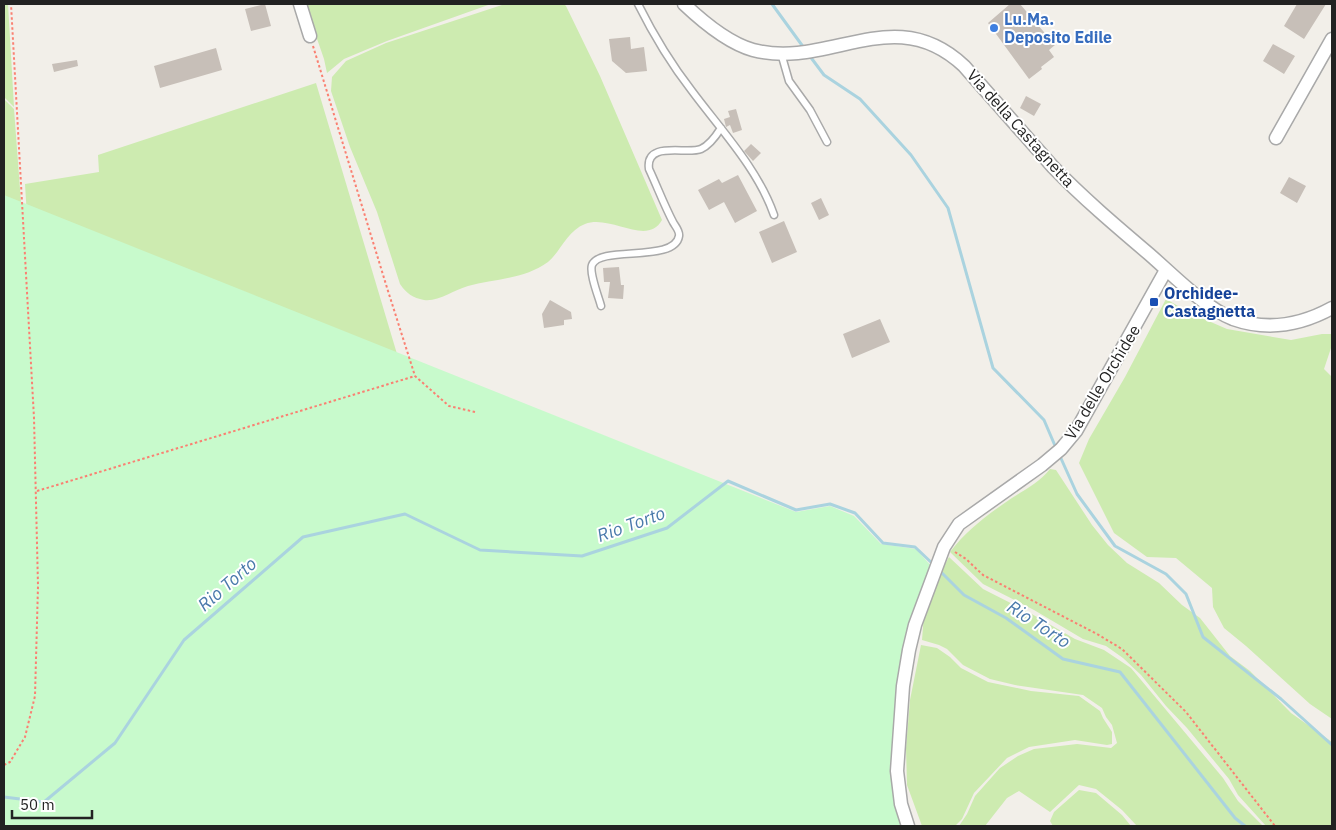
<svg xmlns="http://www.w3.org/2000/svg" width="1336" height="830" viewBox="0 0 1336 830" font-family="'IBM Plex Sans',sans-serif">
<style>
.grass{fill:#cdebb0}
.park{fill:#c8facc}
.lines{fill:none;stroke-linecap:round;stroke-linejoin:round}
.stream{stroke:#aad3df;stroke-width:3}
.building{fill:#c7bfb8}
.lane-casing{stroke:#a9a9a9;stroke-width:9}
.street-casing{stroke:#a9a9a9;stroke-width:15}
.path{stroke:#fa8072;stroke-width:2;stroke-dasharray:2.5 2.5;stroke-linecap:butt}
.lane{stroke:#fff;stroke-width:6}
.street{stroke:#fff;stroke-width:12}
.shop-dot{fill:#3f7fe0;stroke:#fff;stroke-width:2}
.transit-dot{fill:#1a4fb4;stroke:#fff;stroke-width:2}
.labels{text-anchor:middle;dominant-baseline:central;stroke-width:4;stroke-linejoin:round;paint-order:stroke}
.shop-label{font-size:16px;font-weight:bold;fill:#366cbe;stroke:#fff;text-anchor:start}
.street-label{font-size:16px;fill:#222;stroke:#fff}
.transit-label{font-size:16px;font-weight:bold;fill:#164399;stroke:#fff;text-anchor:start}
.water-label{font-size:18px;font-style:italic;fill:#4a7aab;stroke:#fff}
</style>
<rect width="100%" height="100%" fill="#f2efe9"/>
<path class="grass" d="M4,4h4l6,103 -10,-10z
M305,4h186l-104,37 -43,18 -17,14 -3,-14z
M505,4h59l2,2 34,70 62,144c-15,27 -51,-6 -77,4 -18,7 -24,27 -37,38 -23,17 -54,17 -80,24 -14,4 -30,16 -44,14 -11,-2 -18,-7 -24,-16l-23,-72 -27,-65 -19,-56 1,-14 14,-16 40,-18z
M316,83l87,291 -364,40 -14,-230 74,-12 -1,-17z
M4,99l10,10 24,320 -34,-28z
M1166,299l24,14 37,16 64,11 31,-6h10v11l-8,24 8,8v342l-22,-15 -64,-58 -22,-18 -11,-21 -1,-19 -36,-30 -29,-1 -33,-24 -35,-70 10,-24 36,-62z
M1050,469l6,1 36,55 16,20 19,18 32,20 23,22 18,13 30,38 20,15 41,42 41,29v84h-66l-28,-31 -9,-16 -42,-51 -21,-22 -25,-31 -18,-17 -17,-12 -23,-7 -49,-29 -51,-26 -33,-32c16,-21 37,-37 59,-52 15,-10 30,-17 41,-31z
M949,557l34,32 47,24 45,26 29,11 27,18 92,110 15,23 25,25h-126l-15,-16 -26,-21 -17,-4 -29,27 -31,-21 -12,7 -22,28h-26l8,-12 8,-18 25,-28 18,-12 16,-7 43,-5 34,4 6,-5 -5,-18 -6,-8 -4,-9 -19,-13 -68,-10 -25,-6 -27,-14 -16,-16 -8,-4 -17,-5 2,-26 13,-35z
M921,645l16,3 13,9 11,11 27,14 43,9 48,5 21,15 3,7 9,14v12l-5,1 -32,-5 -46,7 -22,11 -33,35 -12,26 -7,7h-33l-15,-41 -1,-37 4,-48z
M1079,790l17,3 26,22 9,11h-78l-3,-5 4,-9z"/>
<path class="park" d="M4,195l792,317 34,-6 24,10 27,28 35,5 16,18c-22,84 -57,172 -30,259h-898z"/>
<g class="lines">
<path class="stream" d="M772,4l32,44
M809,55l15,20 36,24 51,56 37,53 45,160 51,52 12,28
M1059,454l18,40 38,52 51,28 20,20 17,43 78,62 51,46
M939,570l25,25 42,23 57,41 57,13 115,146 10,8
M4,797l40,5 71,-59 69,-103 119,-103 102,-23 75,36 102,6 85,-28 61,-47 68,29 34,-6 25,9 28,30 32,4 19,18"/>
</g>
<path class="building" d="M265,4l6,22 -20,5 -6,-22z
M1010,4h10l35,41 -6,5 5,7 -13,10 1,2 -13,10 -41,-56z
M1297,4h29l-22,35 -20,-13z
M630,37l1,12 13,-2 3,24 -21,2 -14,-12 -3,-22z
M1273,44l22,12 -11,18 -21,-13z
M216,48l6,22 -62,18 -6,-22z
M77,60l1,6 -24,6 -2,-8z
M1026,96l15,8 -7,12 -14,-8z
M736,109l6,21 -9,3 -3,-8 -4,2 -2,-8 6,-2 -2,-6z
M751,144l10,9 -8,8 -9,-10z
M738,175l19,36 -22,12 -11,-21 -15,8 -11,-20 21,-11 3,4z
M1289,177l17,9 -9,17 -17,-10z
M821,198l8,17 -10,5 -8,-17z
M784,221l13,31 -25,11 -13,-31z
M619,267l2,18h3l-1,14 -15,-1 2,-16h-6l-1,-14z
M550,300l21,12 1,7 -8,1v5l-20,3 -2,-14z
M880,319l10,23 -38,16 -9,-24z"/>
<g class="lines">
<defs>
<path id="lane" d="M638,4c15,30 33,60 54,87 29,39 66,78 82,124
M781,53l8,28 21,29 17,32
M601,306c-2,-8 -12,-33 -9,-41 8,-20 83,-2 87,-29 1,-5 -4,-10 -6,-14 -9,-17 -16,-36 -24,-53 -4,-29 38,-14 52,-20 9,-4 15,-13 20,-21"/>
<path id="street" d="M300,4l10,32
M684,4c19,18 44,39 69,46 76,20 141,-50 211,16l89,101c30,31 63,59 96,87 23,20 56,54 84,65 34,12 68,6 99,-11
M1276,138l56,-99
M908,826l-7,-22 -4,-33 6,-85 6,-36 6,-25 29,-78 15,-23 83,-59 19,-16 15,-18 90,-161"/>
</defs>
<use href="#lane" class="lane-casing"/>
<use href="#street" class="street-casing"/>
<path class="path" d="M313,46l75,245 27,85 34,30 26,6
M37,491l378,-115
M955,552l11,7 17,16 114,59 25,15 64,63 89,114
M4,765l6,-3 15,-25 10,-41 3,-110 -4,-168 -23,-414"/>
<use href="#lane" class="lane"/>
<use href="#street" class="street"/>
</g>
<circle class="shop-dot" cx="994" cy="28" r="5"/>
<rect class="transit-dot" x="1149" y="297" width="10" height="10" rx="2.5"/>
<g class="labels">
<g class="shop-label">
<text x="1004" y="19">Lu.Ma.<tspan x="1004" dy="18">Deposito Edile</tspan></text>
</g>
<g class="street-label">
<text transform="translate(1021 128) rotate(48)">Via della Castagnetta</text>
<text transform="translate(1102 382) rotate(-59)">Via delle Orchidee</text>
</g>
<g class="transit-label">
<text x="1164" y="293">Orchidee-<tspan x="1164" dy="18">Castagnetta</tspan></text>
</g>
<g class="water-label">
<text transform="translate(631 524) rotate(-20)">Rio Torto</text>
<text transform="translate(227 584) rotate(-41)">Rio Torto</text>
<text transform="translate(1039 624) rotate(33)">Rio Torto</text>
</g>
</g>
<rect width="1336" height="830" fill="none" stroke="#222222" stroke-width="10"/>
<path d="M12 810v8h80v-8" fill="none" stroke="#222222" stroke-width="2.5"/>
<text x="20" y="810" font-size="15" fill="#222222" stroke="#ffffff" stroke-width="4" paint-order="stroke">50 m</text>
</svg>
